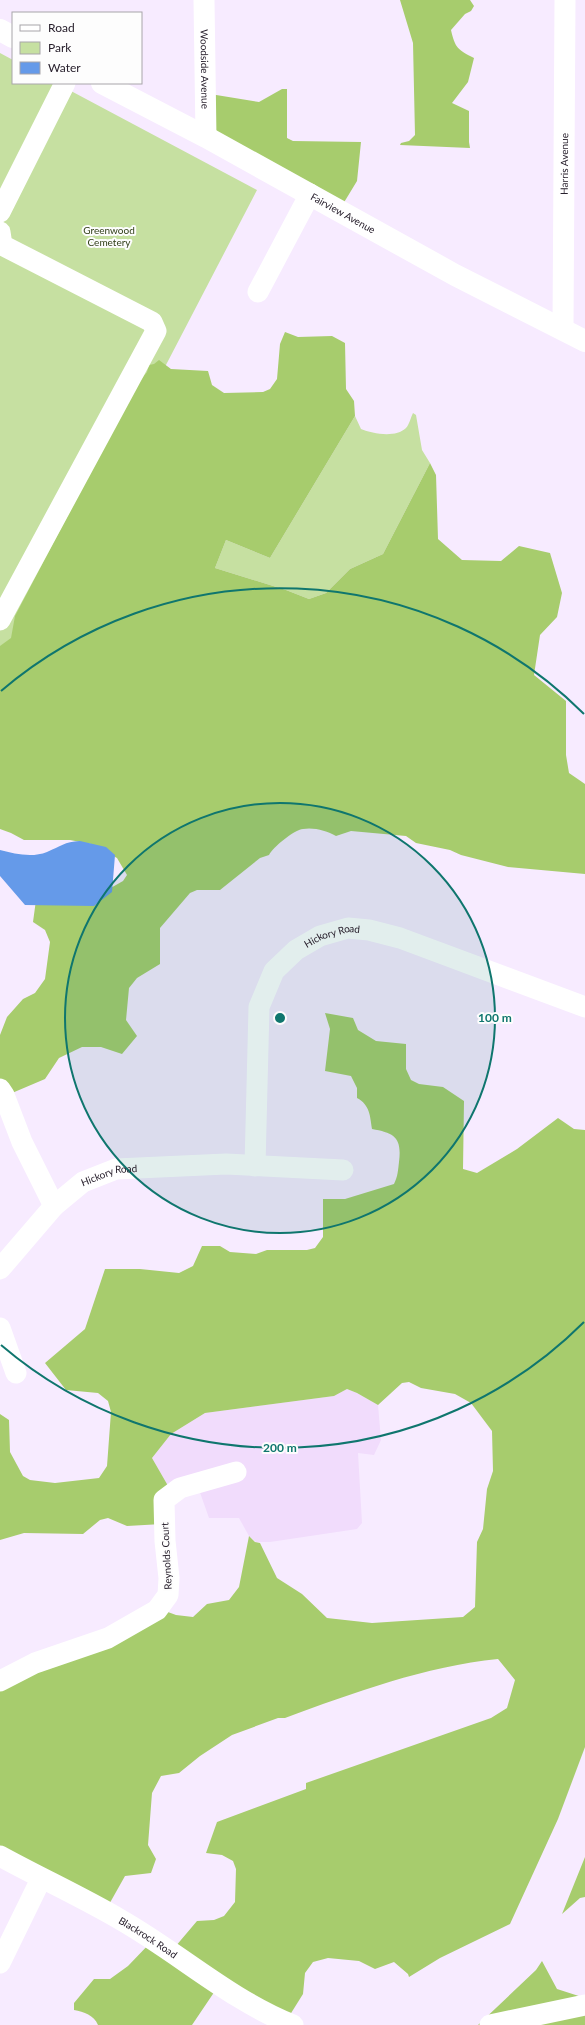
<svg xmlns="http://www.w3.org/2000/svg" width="585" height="2025" viewBox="0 0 585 2025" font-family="Lato,sans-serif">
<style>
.built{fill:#f1dcfc}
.green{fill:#c6e0a1}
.forest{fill:#a7cc6d}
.water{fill:#659ae9}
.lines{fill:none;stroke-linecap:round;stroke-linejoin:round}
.minor{stroke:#fff;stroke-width:21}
.major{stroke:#fff;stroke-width:22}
.ring{fill:none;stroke:#0f766e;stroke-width:2}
.labels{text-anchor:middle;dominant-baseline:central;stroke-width:4;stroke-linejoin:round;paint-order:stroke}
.street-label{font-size:10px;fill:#28202d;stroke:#fdfdfd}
.park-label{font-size:10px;fill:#313f18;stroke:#fdfdfd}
.centre{fill:#0f766e;stroke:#fdfdfd;stroke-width:2}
.ring-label{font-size:12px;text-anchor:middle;font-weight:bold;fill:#0f766e;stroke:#fdfdfd;stroke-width:4;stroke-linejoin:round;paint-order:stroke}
</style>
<rect width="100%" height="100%" fill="#f7ebff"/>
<path class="built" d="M347,1389l10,4 21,12 3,35 -7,15 -16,-2 4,70 -5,6 -87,13h-14l-7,-6 -10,-18h-30l-12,-34 -26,7 -19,-33 19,-24 34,-21 129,-17z"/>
<path class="green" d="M0,53l13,7v23h43l201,107 -257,494z
M413,413l3,2 6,35 8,13 -47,91 -33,15 -24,24 -17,6 -23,-9 -71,-22 11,-28 44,18 85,-142 6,13c12,5 35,9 45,-1 3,-3 5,-11 7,-15z"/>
<path class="forest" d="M400,0h70l4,6 -3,5 -6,3 -14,16c4,18 7,20 23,28l-6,24 -16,21 17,8v31l1,6 -70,-3 1,-2 8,-2 6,-6 -2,-92z
M282,89h5v49l6,3 68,1 -4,39 -17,28 -135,-79 -1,-37 55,9z
M285,332l13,5 34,-1 13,7 1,46 8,12 1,15 -85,142 -44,-18 -11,28 71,22 23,9 17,-6 24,-24 33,-15 47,-91 6,12 2,64 24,21 39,1 18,-15 31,7 12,40 -5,24 -17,18 -6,40 32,26v54l3,18 16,11v90l-77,-7 -47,-12 -11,-5 -34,-7 -10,-7 -55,-5 -15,5c-9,-5 -22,-9 -33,-7 -9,1 -30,18 -34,26l-9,3 -40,32h-23l-7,3 -30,35v36l-23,14 -8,10 -3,32 11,16 -15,18 -21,-7h-19l-23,11 -14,21 -40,17 -5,-4v-57l7,-18 16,-18 12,-6 10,-14 5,-37 -5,-12 -12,-8 3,-22 50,2 37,-21 4,-6 -10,-17 -26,-14 -21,-4h-46l-13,-7 -11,-4v-183l11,-8 4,-22 121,-230 11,-14 2,-7 5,-1 5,-4 12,9 37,2 4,14 12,8 39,-1 7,-3 7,-10 3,-35z
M325,1013l28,5 5,12 18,11 30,3v25l5,11 8,4 24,3 21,14 -1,68 14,4 40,-24 41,-31 16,11 11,1v617l-27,72 -48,105 -70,34 -31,19 -1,-3 -14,-12 -19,7 -16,-8 -31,-3 -15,4 -8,11 -2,21 -15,24 -69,-33 -27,40h-94c-4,-10 -14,-13 -24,-15v-7l20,-24h16l18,-13 24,-25 23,6 22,-26 17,-1 10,-4 11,-14 1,-33 -3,-8 -11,-6 -16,-2 11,-31 89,-33v-6l185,-65 16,-10 8,-28 -17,-21c-72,7 -145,34 -213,59h-7l-46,17 -32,21 -21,17 -18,3 -9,17 -4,52 8,14 -5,14 -26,3 -18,32 -107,-51v-178l157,-71 19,7 17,2 14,-13 22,-4 10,-13 10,-51 6,6 5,1 17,35 25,16 25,24 45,5 91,-6 12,-10 2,-65 6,-13 4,-40 6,-18 -1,-40 -21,-28 -16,-9 -34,-6 -12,-6 -7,1 -24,22 -21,-12 -10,-4 -13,7 -129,17 -34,21 -19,24 19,33 -9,33 -35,2 -19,-8 -8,2 -17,14 -59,-1 -24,7v-126l9,6 1,32 13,24 7,4 25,3 44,-5 8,-12 4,-54 -3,-11 -10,-8 -32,-3 -21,-27 40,-34 20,-60h35l39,4 14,-7 9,-20h18l10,6 26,2 11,-4h40l8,-2 8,-11v-38h22l49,-15c4,-8 4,-14 5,-22 3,-24 -4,-29 -27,-33 -2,-13 -2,-24 -15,-31v-10l-6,-12 -26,-5 5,-42z
M585,1857v40l-5,1 -18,16z
M542,1961l15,28 28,9v27h-107l58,-55z"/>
<path class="water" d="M80,841l26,6 9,8 -3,37 -18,14 -69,-1 -25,-29v-26c15,4 32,8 47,2 14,-6 17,-10 33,-11z"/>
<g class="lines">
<g class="minor">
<path id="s1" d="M204,0l2,137"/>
<path d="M0,212l65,-129"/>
<path d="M0,232l2,13 150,77 4,9 -156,289"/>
<path d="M258,292l52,-98"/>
<path id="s2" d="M563,328l2,-328"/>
<path d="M0,1089l4,6 18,47 32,64"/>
<path id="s3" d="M255,1166l4,-159 15,-36 22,-21 24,-14 28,-8 21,2 31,8 185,69"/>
<path id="s4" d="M0,1269l54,-63 29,-24 33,-13 110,-5 117,6"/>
<path d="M0,1328l16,45"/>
<path d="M0,1681l35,-18 73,-25 49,-28 11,-15 1,-17 -4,-37 -1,-41 16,-12 56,-16"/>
<path id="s5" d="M0,1856c40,22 82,41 121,64 58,33 109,80 172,105"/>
<path d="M0,1963l41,-84"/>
<path d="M490,2025l95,-20"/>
</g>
<g class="major">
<path d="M0,30l13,7"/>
<path id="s6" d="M102,83l104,54 249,138 130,66"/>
</g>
</g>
<circle cx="280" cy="1018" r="215" fill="#0f766e" fill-opacity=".12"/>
<g class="ring">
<circle cx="280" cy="1018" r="215"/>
<path d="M584 1322A430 430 0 0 1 1 1345M1 691A430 430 0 0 1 584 714"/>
</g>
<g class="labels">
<g class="street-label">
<text stroke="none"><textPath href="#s1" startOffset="69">Woodside Avenue</textPath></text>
<text stroke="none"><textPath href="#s2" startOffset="164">Harris Avenue</textPath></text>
<text stroke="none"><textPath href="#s6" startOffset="274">Fairview Avenue</textPath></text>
<text stroke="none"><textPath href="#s3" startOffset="268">Hickory Road</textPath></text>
<text stroke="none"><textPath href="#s4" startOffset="148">Hickory Road</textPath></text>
<text transform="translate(166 1556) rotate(-93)">Reynolds Court</text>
<text stroke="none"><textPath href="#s5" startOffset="169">Blackrock Road</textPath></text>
</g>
<g class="park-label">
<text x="109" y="230">Greenwood<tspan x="109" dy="12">Cemetery</tspan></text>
</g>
</g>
<circle cx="280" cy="1018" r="6" class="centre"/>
<g class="ring-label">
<text x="495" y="1022">100 m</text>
<text x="280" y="1452">200 m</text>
</g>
<rect x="12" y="12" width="130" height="72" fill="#fdfdfd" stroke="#a8a5aa"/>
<rect x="20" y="25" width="20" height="6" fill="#ffffff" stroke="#a8a5aa"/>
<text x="48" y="32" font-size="12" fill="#28202d">Road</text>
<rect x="20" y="42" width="20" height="12" fill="#c6e0a1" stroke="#a8a5aa"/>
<text x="48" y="52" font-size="12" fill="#28202d">Park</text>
<rect x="20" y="62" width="20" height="12" fill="#659ae9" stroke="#a8a5aa"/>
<text x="48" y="72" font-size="12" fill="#28202d">Water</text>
</svg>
